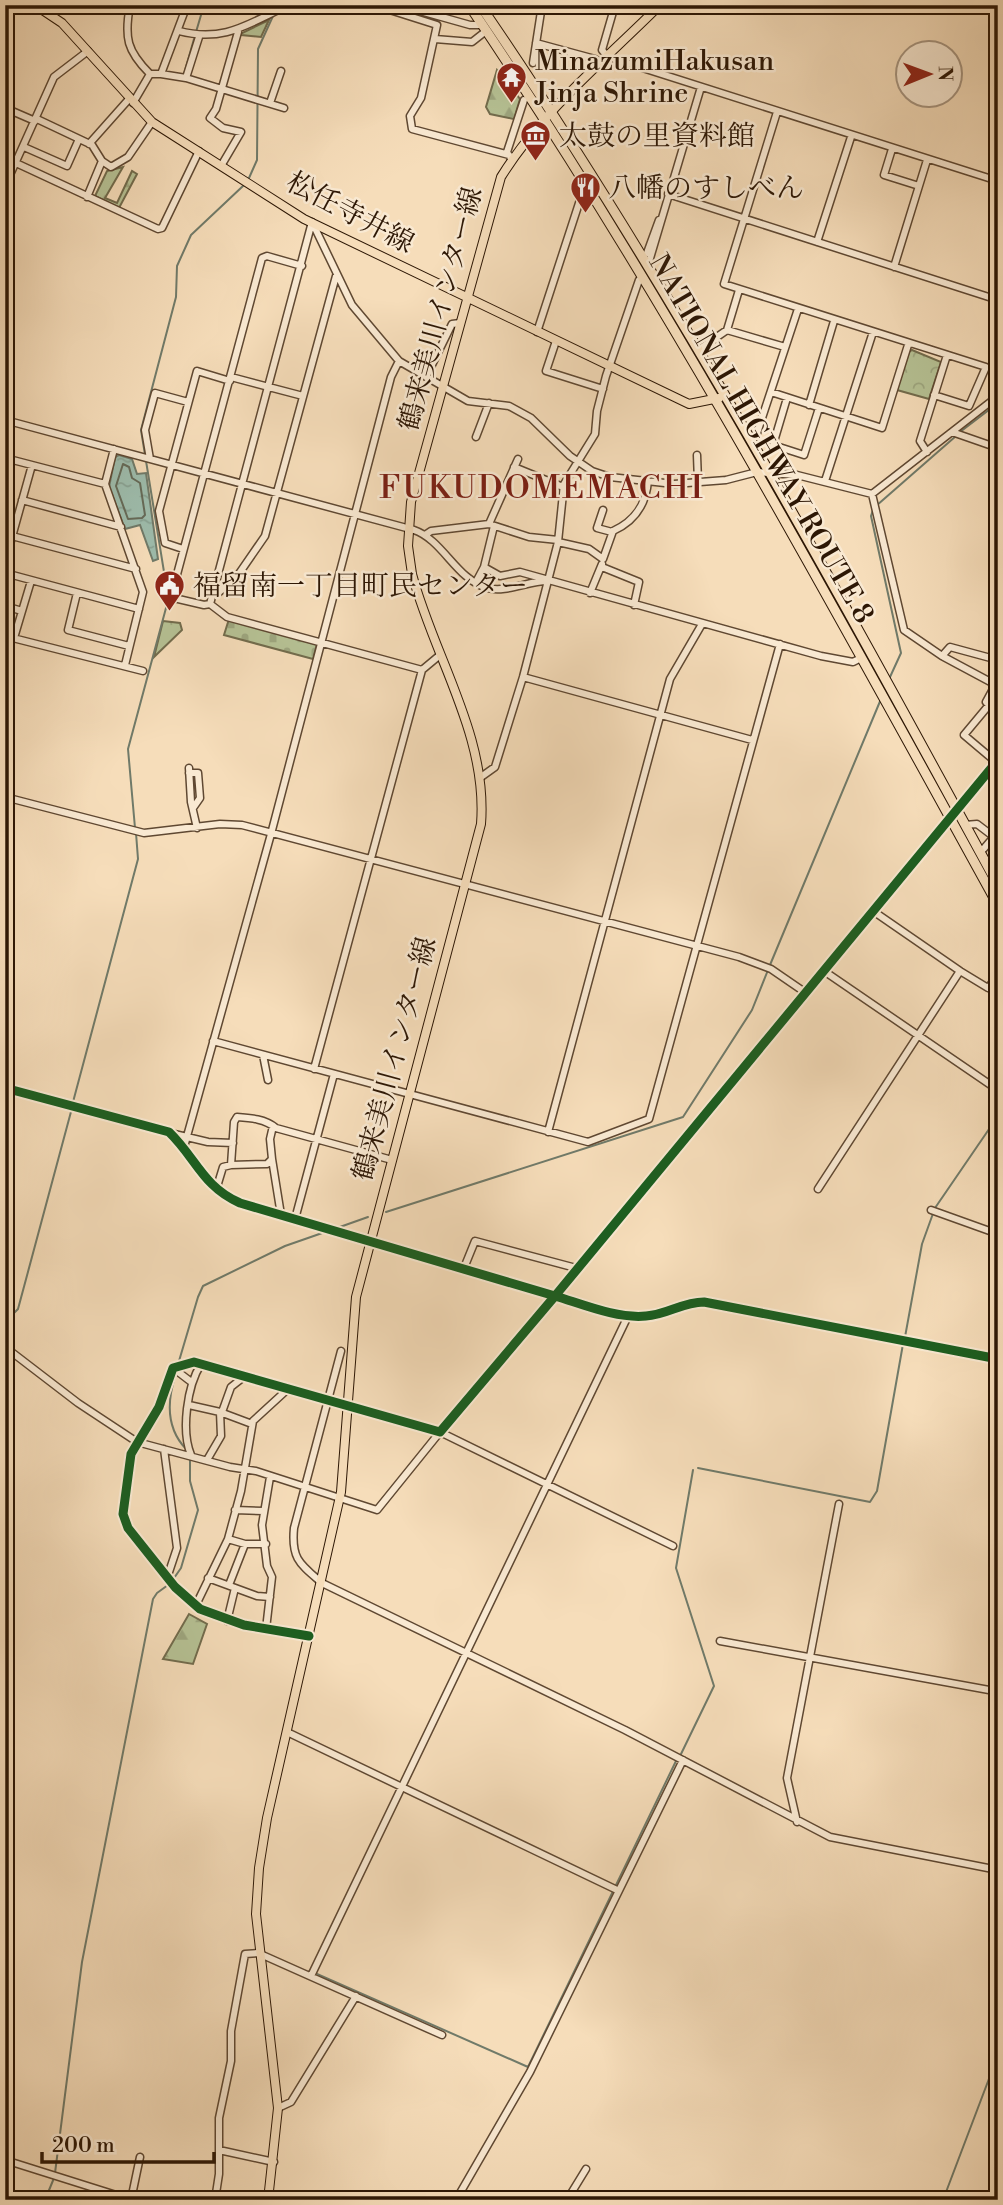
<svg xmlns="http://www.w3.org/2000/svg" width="1003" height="2205" viewBox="0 0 1003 2205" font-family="'Libre Bodoni','Noto Serif JP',serif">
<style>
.forest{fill:url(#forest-firs);stroke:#726c4d;stroke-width:2}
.cemetery{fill:url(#cemetery-stones);stroke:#726c4d;stroke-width:2}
.park{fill:url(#park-crowns);stroke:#726c4d;stroke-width:2}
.water{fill:url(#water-ripples);stroke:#707a69;stroke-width:2}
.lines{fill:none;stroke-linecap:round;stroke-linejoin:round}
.shore{stroke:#656a58;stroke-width:2}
.stream{stroke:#707a69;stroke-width:2}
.minor-casing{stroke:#5f4832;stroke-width:9}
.major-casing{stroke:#2d1705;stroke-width:10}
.highway-casing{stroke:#2d1705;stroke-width:11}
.minor{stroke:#f9e9d2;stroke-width:6}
.major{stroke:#f6ddba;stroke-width:8}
.highway{stroke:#f6ddba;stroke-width:9}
.cycleway-casing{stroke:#f9e9d2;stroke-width:13}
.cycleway{stroke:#1b5e20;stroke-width:9}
.labels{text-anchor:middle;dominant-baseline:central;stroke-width:5;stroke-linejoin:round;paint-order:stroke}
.poi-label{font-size:28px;fill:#2d1705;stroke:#f9e9d2;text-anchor:start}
.street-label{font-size:28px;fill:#2d1705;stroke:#f9e9d2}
.quarter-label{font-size:32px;letter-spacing:2px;fill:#7a1f14;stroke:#f9e9d2}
</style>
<defs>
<pattern id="forest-firs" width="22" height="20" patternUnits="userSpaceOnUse" patternTransform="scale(1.75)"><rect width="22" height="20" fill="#b6c295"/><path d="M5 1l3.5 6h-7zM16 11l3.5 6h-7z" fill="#9da67f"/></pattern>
<pattern id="cemetery-stones" width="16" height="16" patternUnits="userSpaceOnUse" patternTransform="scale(1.75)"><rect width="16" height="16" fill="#b6c295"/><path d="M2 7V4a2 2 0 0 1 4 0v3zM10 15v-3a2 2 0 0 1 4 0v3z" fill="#9da67f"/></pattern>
<pattern id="park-crowns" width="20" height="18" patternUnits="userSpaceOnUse" patternTransform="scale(1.75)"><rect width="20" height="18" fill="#b6c295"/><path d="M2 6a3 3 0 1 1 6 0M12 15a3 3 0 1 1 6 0" fill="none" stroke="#9da67f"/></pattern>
<pattern id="water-ripples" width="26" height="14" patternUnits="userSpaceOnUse" patternTransform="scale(1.75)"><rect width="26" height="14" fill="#9dbcac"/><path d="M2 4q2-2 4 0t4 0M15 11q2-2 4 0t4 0" fill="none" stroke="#88a192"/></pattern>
</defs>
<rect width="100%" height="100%" fill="#f6ddba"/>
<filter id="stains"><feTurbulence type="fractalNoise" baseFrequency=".00286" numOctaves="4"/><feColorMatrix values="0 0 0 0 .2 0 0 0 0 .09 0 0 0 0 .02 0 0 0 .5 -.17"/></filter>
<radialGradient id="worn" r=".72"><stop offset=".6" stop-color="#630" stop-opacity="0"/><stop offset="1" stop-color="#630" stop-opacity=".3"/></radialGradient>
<path class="forest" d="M497,70l23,29 -6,20 -24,-5 -4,-7z
M123,167l-18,31 12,5 15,-32 5,3 -18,34 -24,-12 12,-25z
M189,1614l18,10 -14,40 -30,-5z"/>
<path class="cemetery" d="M229,619l88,25 -4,15 -89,-24z"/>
<path class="park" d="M269,20l-8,17 -20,-2 -1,-1z
M912,350l29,12 -12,37 -32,-9 12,-38z
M5,508l11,3 -10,34h-1z
M163,621l17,2 2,7 -28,27z"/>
<path class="water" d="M119,455l13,4 5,15 9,-1 12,86 -5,2 -13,-36 -15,4 -16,-42 6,-30z"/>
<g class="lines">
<path class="shore" d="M123,464l6,3 3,11 8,5 5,32 -3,3 -14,1 -12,-33z"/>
<path class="stream" d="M196,32l8,-27
M184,74l10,-35
M249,178l8,-18 1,-111 15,-33
M960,432l38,-29
M876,506l80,-70
M873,510l-2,6 30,137 -11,24
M135,828l-7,-79 38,-141 -1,-30 -24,-148 35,-133 1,-31 14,-31 52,-49
M770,965l111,-266
M73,1102l65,-243 -2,-26
M386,1212l297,-95 69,-107 16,-40
M337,1228l31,-11
M5,1322l13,-13 54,-201
M905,1337l17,-93 13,-36 63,-92
M179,1361l19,-64 5,-11 82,-40 43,-15
M175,1377c-8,25 -9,51 11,72
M698,1468l172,34 7,-11 26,-147
M172,1581l9,-13 17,-58 -8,-29v-24
M681,1754l33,-68 -38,-118 17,-98
M317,1974l211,93 148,-306
M55,2173l27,-211 71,-363 4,-6 11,-8
M45,2200l9,-22
M943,2200l55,-145"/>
<defs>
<path id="minor" d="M130,5c-6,33 -3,46 20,69l-17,29
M374,5l63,20 -16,73 -11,18 2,13 97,26
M399,5l71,20h12
M615,5l-13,45 6,7 390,124
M5,6l1,-1
M179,31c46,12 70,-8 110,-26
M435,39l37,3 14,-11
M536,43l59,16 5,5
M533,63l9,-58
M150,74h11l26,-69
M161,74l25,4 98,30
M186,78l13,-41
M270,103l11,-32
M5,108l30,13
M777,112l-53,172 262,83 -17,39 -35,-11
M37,119l55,26 10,16 9,6 17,-10 24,-35
M89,144l40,-45
M24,147l43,19 12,-27
M892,149l-8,26 35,11
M509,156l-2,-4 17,-52
M16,163l142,66 4,-1 37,-77
M221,166l20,-34 -18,-4 -13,-10 6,-9 22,-77
M5,186l49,-109 34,-26
M668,194l330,106
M87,197l15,-36
M313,224l39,81 47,56 69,40 41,5 22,12 39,38 22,15 18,6 64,7 52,-4 31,-8 40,3 75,19 126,-98
M817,242l34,-105
M647,253l12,-33
M648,265l53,-178
M302,266l-35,-10 -5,2 -90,335 2,5 30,7 6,-1 17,13 195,53
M894,267l33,-107
M727,330l58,17
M537,332l45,-138 7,-6
M556,341l-10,30 57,18
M698,350l29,-20 12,-40
M231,377l72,19
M426,377l26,-53 8,-1
M771,392l111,36 26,-83
M787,398l-14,47 31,10 15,-47
M809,405l25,-84
M5,420l409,110c29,10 42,49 73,58 19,5 41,-7 60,-7
M952,432l46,16
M757,433l41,-124
M476,437l13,-34
M114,449l-9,35 38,108 -18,73
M927,452l-7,-11 27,-86
M697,455l1,27
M5,458l100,26
M150,459l-5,-29 10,-37 33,9
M514,467l49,20
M825,481l48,-149
M872,494l32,136 38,26 56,30
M22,500l99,27
M603,510l-6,18 15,4
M489,524l29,-65
M425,535l6,-4 58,-7 40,13 29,3
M12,536l124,33
M558,542l31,7 14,10 10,-28c22,-10 33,-26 35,-50
M183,549l-18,-6 -6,-32 38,-140 33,10
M5,562l27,-97
M484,567l16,9 20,-4 301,84 32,6 8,-4
M602,567l37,15 -5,23
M5,573l134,36
M476,582l8,-15 10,-41
M77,593l-9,37 61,16
M213,593h5l18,-15 29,-42 71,-260
M590,593l12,-29
M210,604l102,-382
M5,606l17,5
M5,636l138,35
M14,638l17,-57
M942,656l8,-9 48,13
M523,677l229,63
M998,680l-12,22 12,11
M989,705l-25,30 32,27
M189,768l2,34 6,26
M189,773h9l2,25 -7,10
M481,777l14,-10 28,-90 35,-135 6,-58 31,-50 2,-23 9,-35 33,-96
M5,797l139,36 76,-9 22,1 497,132 32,12 35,24
M965,825l12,-1 21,16
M980,853l18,-21
M824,971l174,119
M960,971l28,17 10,-13
M213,1041l375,101 61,-23 131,-475
M263,1055l5,25
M314,1069l108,-399 18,-15
M5,1088l164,44c27,26 34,55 71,71l315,93 443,-536
M273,1126l-3,13 2,20 -5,5 -36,1 3,-43 3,-5c14,1 28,2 39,11l116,32
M548,1132l122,-453 32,-55
M170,1133l38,9 25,1
M184,1147l87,-313 120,-457 8,-16
M272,1159l9,56
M818,1189l142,-218 -87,-60
M216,1190l7,-23 8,-2
M931,1210l67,24
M295,1219l39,-145
M464,1268l11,-27 101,27
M5,1347l73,56 59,39 93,25 26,4 121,39 63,-78 233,114
M341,1351l-47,177c-3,31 6,36 28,55l303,147 205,107 168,33
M173,1368l17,13
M189,1405l31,7 32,12
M222,1412l9,-25 14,-11
M164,1449l13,99 -10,30
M191,1455c-10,-24 -4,-69 10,-91
M207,1460l14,-24 -1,-24
M235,1510l28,1
M228,1539l17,5h21
M208,1578l49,18 13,1
M229,1585l16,-41
M196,1605l32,-66 13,-48 12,-70 36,-33
M227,1621l8,-33
M266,1629l6,-52 -5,-11 -5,-41 8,-48
M309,1636l-65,-11 -44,-16 -25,-22 -47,-59 -5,-14 8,-60 28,-47 14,-39 21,-6 246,70 115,-136c27,8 62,23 91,20 21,-1 36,-14 58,-14l294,57
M720,1641l269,49
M287,1732l330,158
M797,1822l-10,-44 52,-274
M311,1976l317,-660
M278,2108l13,-6 65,-106
M219,2150l55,12
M5,2160l127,40
M131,2200l9,-43
M215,2200l4,-26v-56l12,-57v-30l14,-77 13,-1 184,82
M456,2200l74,-128 153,-312
M567,2200l19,-31"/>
<path id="major" d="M35,5l27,18 90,99 152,97 385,185 30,-6
M268,2200l10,-92 -22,-194 3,-46 8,-50 74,-326 15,-195 125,-473c7,-88 -47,-167 -69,-250l-4,-28 3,-44 90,-325c41,-66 104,-117 159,-172"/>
<path id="highway" d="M469,5c195,288 361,595 529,900
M480,5c192,281 355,581 518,880"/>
</defs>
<use href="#minor" class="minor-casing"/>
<use href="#major" class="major-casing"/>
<use href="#highway" class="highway-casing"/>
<use href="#minor" class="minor"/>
<use href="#major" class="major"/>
<use href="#highway" class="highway"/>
<defs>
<path id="cycleway" d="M5,1088l164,44c27,26 34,55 71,71l315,93 443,-536
M309,1636l-65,-11 -44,-16 -25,-22 -47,-59 -5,-14 8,-60 28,-47 14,-39 21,-6 246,70 115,-136c27,8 62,23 91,20 21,-1 36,-14 58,-14l294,57"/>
</defs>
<use href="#cycleway" class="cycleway-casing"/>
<use href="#cycleway" class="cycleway"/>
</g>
<defs>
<symbol id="temple-pin" viewBox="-11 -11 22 30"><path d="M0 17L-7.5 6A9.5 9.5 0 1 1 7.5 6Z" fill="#8f2418" stroke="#f9e9d2"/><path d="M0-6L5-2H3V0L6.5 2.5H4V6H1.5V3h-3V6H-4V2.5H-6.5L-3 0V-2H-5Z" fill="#fff"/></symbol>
<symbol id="museum-pin" viewBox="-11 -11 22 30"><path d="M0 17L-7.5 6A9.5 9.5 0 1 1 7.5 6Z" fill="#8f2418" stroke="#f9e9d2"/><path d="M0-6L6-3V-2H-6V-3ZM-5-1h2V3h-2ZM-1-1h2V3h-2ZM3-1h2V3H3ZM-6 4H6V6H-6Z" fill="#fff"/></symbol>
<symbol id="restaurant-pin" viewBox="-11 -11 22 30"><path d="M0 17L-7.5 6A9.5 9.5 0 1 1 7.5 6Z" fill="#8f2418" stroke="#f9e9d2"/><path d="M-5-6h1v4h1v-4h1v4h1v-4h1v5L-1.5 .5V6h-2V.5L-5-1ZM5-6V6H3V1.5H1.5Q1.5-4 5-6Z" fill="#fff"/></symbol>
<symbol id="civic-pin" viewBox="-11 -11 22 30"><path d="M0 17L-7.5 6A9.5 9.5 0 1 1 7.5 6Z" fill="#8f2418" stroke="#f9e9d2"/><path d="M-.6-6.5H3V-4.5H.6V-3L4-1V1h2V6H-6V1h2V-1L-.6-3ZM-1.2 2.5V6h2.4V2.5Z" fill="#fff"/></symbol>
</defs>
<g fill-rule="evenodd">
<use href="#temple-pin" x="494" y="60" width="35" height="47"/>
<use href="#museum-pin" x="518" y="118" width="35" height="47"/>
<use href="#restaurant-pin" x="568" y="170" width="35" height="47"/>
<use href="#civic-pin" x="152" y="568" width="35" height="47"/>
</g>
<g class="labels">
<g class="poi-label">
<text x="535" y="61">MinazumiHakusan<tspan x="535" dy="32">Jinja Shrine</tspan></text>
<text x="559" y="136">太鼓の里資料館</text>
<text x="608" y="188">八幡のすしべん</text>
<text x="193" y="586">福留南一丁目町民センター</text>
</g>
<g class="street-label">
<text transform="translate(350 213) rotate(28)">松任寺井線</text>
<text transform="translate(441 309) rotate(-75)">鶴来美川インター線</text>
<text transform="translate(761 439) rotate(60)">NATIONAL HIGHWAY ROUTE 8</text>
<text transform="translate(395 1059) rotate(-75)">鶴来美川インター線</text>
</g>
<g class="quarter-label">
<text x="542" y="488">FUKUDOMEMACHI</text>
</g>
</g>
<rect width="1003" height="2205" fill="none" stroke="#f6ddba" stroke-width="28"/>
<rect x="7" y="7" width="989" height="2191" fill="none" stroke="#2d1705" stroke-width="3.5"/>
<rect x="14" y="14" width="975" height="2177" fill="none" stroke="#2d1705" stroke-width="2"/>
<g transform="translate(929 74) rotate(89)"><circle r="33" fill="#f9e9d2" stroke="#a79580" stroke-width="2"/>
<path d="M0-5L12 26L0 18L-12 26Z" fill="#8f2418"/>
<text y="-10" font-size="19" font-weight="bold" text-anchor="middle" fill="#2d1705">N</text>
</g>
<path d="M42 2152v10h172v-10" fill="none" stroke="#2d1705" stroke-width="3.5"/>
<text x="52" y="2152" font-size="21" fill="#2d1705" stroke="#f9e9d2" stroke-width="5" paint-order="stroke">200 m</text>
<rect width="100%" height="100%" filter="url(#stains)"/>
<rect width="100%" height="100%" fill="url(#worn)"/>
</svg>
